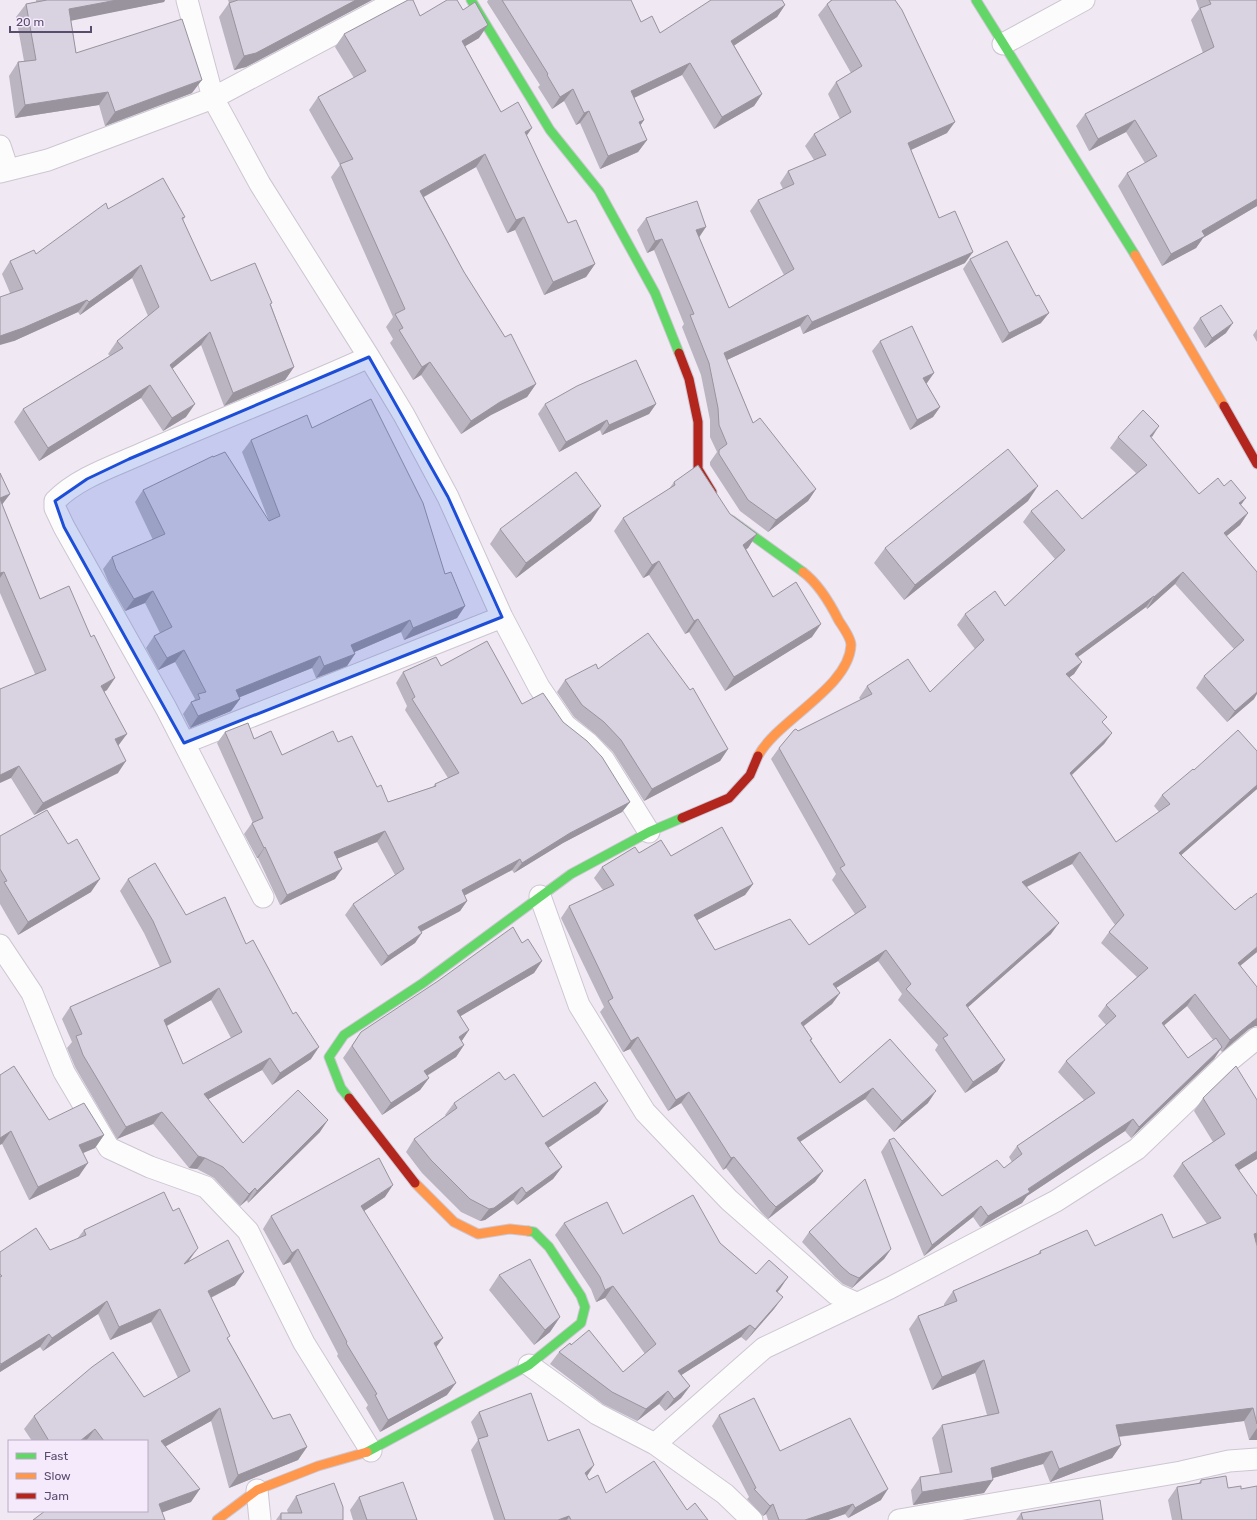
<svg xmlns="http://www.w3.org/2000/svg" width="1257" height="1520" viewBox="0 0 1257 1520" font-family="Rubik,sans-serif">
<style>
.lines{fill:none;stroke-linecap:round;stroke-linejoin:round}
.street-casing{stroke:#cdc6d2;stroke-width:23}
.fast-casing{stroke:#cec7d4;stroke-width:11}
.slow-casing{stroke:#cec7d4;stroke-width:11}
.jam-casing{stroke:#cec7d4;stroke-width:11}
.street{stroke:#fdfcfd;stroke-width:21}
.fast{stroke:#63d668;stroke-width:9}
.slow{stroke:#ff974d;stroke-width:9}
.jam{stroke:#b3261e;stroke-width:9}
.wall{fill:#bbb5c1;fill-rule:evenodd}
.shaded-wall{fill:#98939d}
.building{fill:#d9d2e0;stroke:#98939d;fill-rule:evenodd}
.marked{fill:#1d4ed8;fill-opacity:0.2;stroke:#1d4ed8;stroke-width:3;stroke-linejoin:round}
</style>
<rect width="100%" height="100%" fill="#f0e9f4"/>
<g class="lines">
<defs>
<path id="street" d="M187,0l26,98 47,86 109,173 35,58 44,82 54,120 37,70 26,38 23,18 16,17 45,72
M1003,44l81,-44
M0,146l8,24
M0,172l48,-12 165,-62 185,-98
M184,743l318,-126
M540,896l39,109 66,107 84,88 107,94 20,9
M263,897l-97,-189 -102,-181 -9,-19v-7c22,-23 59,-35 88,-48 75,-33 151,-62 226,-96
M0,945l32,48 32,79 45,76 41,19 56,20 42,44 56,112 67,108
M529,1365l68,49 58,30 70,50 27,26
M655,1444l109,-96 126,-60 166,-87 81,-52 92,-88 28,-23
M257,1490l3,30
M899,1520l282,-48 48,-11 28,-2"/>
<path id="fast" d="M471,0l79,130 49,61 56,102 24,60
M976,0l159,255
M731,520l72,52
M349,1098l-8,-10 -12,-31 15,-22 79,-52 148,-109 78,-42 33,-14
M367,1452l162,-87 52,-42 4,-16 -4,-11 -32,-49 -15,-15 -6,-1"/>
<path id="slow" d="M1135,255l89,151
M758,756c19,-36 91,-68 93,-111 0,-7 -8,-18 -12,-24 -9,-18 -20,-37 -36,-49
M415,1183l39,39 24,12 32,-5 18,2
M217,1520l40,-30 61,-24 49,-14"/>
<path id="jam" d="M679,353l10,26 9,43v47l14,23
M1224,406l33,58
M682,818l47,-20 21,-23 8,-19
M349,1098l66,85"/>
</defs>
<use href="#street" class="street-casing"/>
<use href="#fast" class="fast-casing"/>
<use href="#slow" class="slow-casing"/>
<use href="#jam" class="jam-casing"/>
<use href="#street" class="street"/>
<use href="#fast" class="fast"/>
<use href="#slow" class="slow"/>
<use href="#jam" class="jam"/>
</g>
<path class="wall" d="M36,0h129l-1,2 -93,18 5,33 116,40 -87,33 -6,-21 -84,13 -6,-42 9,-14 6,-1 -8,-44 10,-13 10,-2z
M228,0h144l-126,67 -12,3 -15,-53 10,-14z
M488,0h143l10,22 19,11 125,-28 -8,12 -43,28 28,49 -8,12 -40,23 -32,-54 -48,23 10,22 -4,5 7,15 -9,12 -38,17 -20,-46 -4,2 -12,-24 -12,8 -14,-22 2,-2 -53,-83z
M831,0h64l52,133 -36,17 28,68 26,45 -162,71 -3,-8 -73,34 26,63 63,66 -8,12 -40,31 -28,-21 -30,-46v-3l7,-10 -7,-15v-17l-9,-45 -19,-48 2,-3 -30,-74 -7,3 -10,-23 9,-12 53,19 30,71 55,-33 -34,-64 8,-11 25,-11 -3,-6 8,-12 26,-11 -9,-14 9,-12 26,-15 -12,-25 8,-12 15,-9 -33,-58 9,-11z
M1196,0h61v206l-54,32 -7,10 -34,18 -44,-80 9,-13 18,-10 -19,-31 -37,19 -13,-25 9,-12 118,-61 -12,-33 8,-11z
M420,16l59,22 -14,8 36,66 26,24 41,87 27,41 -9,13 -42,18 -29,-65 -8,3 -31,-66 -52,30 40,75 41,65 31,47 -9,13 -36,18 -30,19 -40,-59 -8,5 -23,-37 3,-4 -7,-12 7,-10 -62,-140 9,-12 -31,-55 9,-13 36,-19 -19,-31 9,-13z
M108,209l77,8 -2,3 28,61 60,24 23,62 -9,13 -61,26 -23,-61 -29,24 14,48 -23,14 -22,-33 -102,63 -25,-39 9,-13 87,-53 -2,-2 9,-13 31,-25 -16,-38 -52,37 -2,-3 -64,29 -4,-48 -8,-19 8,-13 26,-7z
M970,259l71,64 -39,20 -39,-74z
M1200,318l26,15 -21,15 -12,-20z
M1257,329v13l-4,-7z
M880,341l47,42h-1l14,24 -7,10 -23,13 -38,-79z
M545,404h111l-7,10 -47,21 -2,-5 -41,22 -21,-38z
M312,428l133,146 20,32 -8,12 -53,22 -3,-8 -47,20 -7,14 -31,12 -4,-10 -73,29 1,2 -9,12 -41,17 -7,-14 8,-12 2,-1 2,-2 -20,-37 -17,8 -12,-22 8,-12 6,-3 -15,-30 -20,8 -17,-30 -5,-12 9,-12 41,-17 -18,-38 8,-12 70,-33 56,64 -27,-69 9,-12z
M1118,437h33l48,57 42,11 7,8 -8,12 -14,11 31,36 -3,127 -27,23 -31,-34 8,-12 30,-27 -59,-65 -28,25 -1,-2 -68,50 4,5 -8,12 -5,3 34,46 9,10 -8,11 -32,31 44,67 43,-30 -5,-6 8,-11 32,-25 63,-19v38l-76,66 54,55 16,-12 6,-5v59l-17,14 15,60 -6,3 -27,23 -2,-2 -6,9 -83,79 -6,-7 -98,65 -5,7 -42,24 -7,-10 -49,39 -43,-104 8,-12 53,56 62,-28 8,-6 -3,-5 8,-11 67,-46 -26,-28 8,-11 40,-36 -8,-9 8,-11 31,-28 -36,-34 8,-11 6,-7 -43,-61 -45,23 24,47 -83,73 37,53 -8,12 -32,21 -30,-43 3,-5 -40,-45 4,-6 -24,-33 -42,27 4,5 -8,11 -28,22 8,13 -1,1 29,43 50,-44 38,64 -34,29 -29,-33 -65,43 23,29 -8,11 -47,37 -7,-7 -35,-44 -3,2 -42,-67 -13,8 -38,-62 -7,3 -23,-40 4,-5 -43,-89 8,-12 34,-16 -9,-12 8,-11 37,-14 32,3 82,28 -8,11 -48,25 18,30 94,-5 46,-31 -23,-34 4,-6 -65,-115 8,-11 19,-17 63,-31 -2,-2 8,-12 63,6 45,-43 -18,-24 8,-11 40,-8 50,-47 -32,-37 8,-11 51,8 54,-46 -26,-25zM1187,1006l26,34 -25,18 -24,-33z
M0,473l10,21 -8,10 38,95 67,91 -3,2 14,54v27l-84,42 -23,-37 24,-104 -35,-81z
M674,482l56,32 27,20 -9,14 -2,1 27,48 39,40 -87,54 -36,-59 -4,2 -36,-59 -6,3 -29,-47 9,-13 46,-29z
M1028,501l-124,99 -30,-37 11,-15z
M591,521l-75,57 -26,-34 10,-15z
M441,666l81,38 41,18 67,80 -8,10 -59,31 -49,30 -2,-3 -48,26 3,5 -7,10 -39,21 -6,11 -34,23 -36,-51 8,-11 42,-29 -18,-33 -40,16 -2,21 -55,26 -22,-47h-1l-13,-24 8,-11h1l-36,-80 8,-11 29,7 28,16 56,-13 39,45 11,15 45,-15 2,-3 13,-6 -43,-68 2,-4 -11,-23 7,-11z
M598,669l130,80 -8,12 -76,40 -31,-49 -18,-18 -21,-17 -17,-25 8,-12z
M0,836l91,56 -73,43 -18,-31z
M128,879l58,36 60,29 65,115 -39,26 -10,-15 -54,29 35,44 77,-11 -72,71 -1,-3 -7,6 -26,-28 -17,-9 -8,-1 -36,-44 -36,15 -42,-72 -8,-19 5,-6 -10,-23 8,-12 90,-40 -16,-34 -24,-42zM211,1000l20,38 -48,26 -16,-38z
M522,943l20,18 -8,12 -74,43 9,14 -8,12 3,3 -8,12 -29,19 2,2 -9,12 -38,25 -39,-57 18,-26z
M0,1075l49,45 55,15 -9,13 -12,5 -4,23 -50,24 -27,-56z
M505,1080l38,37 56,-4 -51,35 14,19 -9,12 -36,26 -4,-5 -28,20 -5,1 -19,-9 -39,-39 -16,-21 8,-13 32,-23 -1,-1 9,-12z
M1203,1098l54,2v59l-18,11 18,73h-1l1,3v194h-8l-5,-19 -125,16 2,8 -9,13 -62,24 -7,-18 -50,14 -9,15 -71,12 -2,-15 9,-13 20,-3 -8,-36 10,-13 45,-10 -12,-42 -43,17 -23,-61 9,-13 26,-10v-2l9,-13 84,-36 3,-4 55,-5 78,-8 34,-14 -34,-48 9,-13 31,-21 -19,-31z
M385,1197l-21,14 72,136 11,48 -67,37 -14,-24 2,-3 -31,-49 1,-2 -48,-92 -7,3 -20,-36 8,-13z
M564,1223l59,11 97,9 36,31 32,3 -11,15 -3,17 -28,32 -5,-4 -60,38 9,11 -9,12 -16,13 -6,-7 -22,17 -34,-17 -53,-40 9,-12 12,-7 52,27 22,-18 -40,-56 -9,4 -5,-13 -36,-54z
M84,1230l105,31 46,24 -24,13 17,41 45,80 34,28 -9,13 -69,28 -18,-67 -45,25 25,56 -44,9v-70h-115l-8,-12 10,-13 110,-19 34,-19 -27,-56 -41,18 -12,-26 -55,37 -3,-4 -40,25v-120l50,-2 27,-11z
M809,1232l82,17 -7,10 -32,29 -9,-4 -8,-7 -33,-35z
M499,1275l61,42 -10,15 -16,13 -45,-55z
M479,1412l69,29 46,24 -7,11 2,4 17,13 81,17 21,10h-214l-23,-70 7,-10 -7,-18z
M719,1415l61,36 101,49 -33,18 -3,-4 -17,6h-60l-2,-6 -3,2 -16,-17 2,-2 -37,-71z
M1201,1480l27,8 13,1 16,31h-85l-4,-20 9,-13 21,-3z
M296,1496l47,24h-67l5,-7h7l-1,-3z
M359,1497l58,23h-64l-3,-10z
M1021,1513l82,7h-87z"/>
<path class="shaded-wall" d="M117,0h48l-1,2 -104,21 9,-14z
M356,0h16l-126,67 -12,3 10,-14z
M785,5l-8,12 -54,36 8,-12z
M488,25l-9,13 -27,16 10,-13z
M690,63l-8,12 -59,28 8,-12z
M202,80l-10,13 -87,33 10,-14z
M573,89l-9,12 -12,8 8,-12z
M108,92l-9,13 -84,13 10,-13z
M762,94l-8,12 -40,23 8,-12z
M589,111l-9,12 -4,2 8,-12z
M644,120l-8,12 3,-10z
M1135,120l-9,12 -37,19 9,-12z
M955,122l-8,11 -47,22 8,-12z
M532,128l-9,13 2,-9z
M647,140l-9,12 -38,17 8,-13z
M485,154l-9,13 -65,37 9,-13z
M1257,199v7l-54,32 -7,10 -34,18 9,-12 31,-23z
M524,217l-9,13 -8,3 9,-13z
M706,227l-8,12 -2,-9z
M662,239l-8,11 -7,3 8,-12z
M973,252l-8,11 -162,71 9,-12z
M595,264l-9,13 -42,18 9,-13z
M141,265l-9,13 -52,37 9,-13z
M87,300l-9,12 -64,29 -14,4v-9z
M1049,313l-8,10 -39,20 7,-10z
M808,315l-8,11 -84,39 8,-12z
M1233,323l-7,10 -21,15 7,-10z
M210,332l-9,13 -40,33 9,-13z
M430,362l-9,13 -8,5 9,-13z
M294,367l-9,13 -61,26 9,-13z
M934,373l-7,10 -11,5 7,-10z
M536,384l-9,13 -36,18 -30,19 10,-13 29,-19z
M150,385l-9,13 -102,63 9,-13z
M195,404l-9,13 -23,14 9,-13z
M656,404l-7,10 -47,21 7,-10z
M940,407l-7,10 -23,13 7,-10z
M607,420l-7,10 -41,22 7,-10z
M1159,426l-7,11 -2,-1z
M1038,486l-10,15 -124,99 11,-15z
M816,489l-8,12 -40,31 8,-12z
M10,494l-9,12 -1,-8z
M1246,498l-8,11 1,-6z
M601,506l-10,15 -75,57 10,-15z
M1248,513l-8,12 -24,20 8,-12z
M757,534l-9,14 -14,11 9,-14z
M659,561l-10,14 -6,3 9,-13z
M4,572l-4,6v-5z
M1183,572l-8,12 -28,25 7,-12z
M153,591l-8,12 -20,8 9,-12z
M1154,596l-8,11 -79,58 8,-11z
M465,606l-8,12 -53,22 9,-12z
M698,619l-9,13 -4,2 9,-13z
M410,620l-9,12 -58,25 8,-12z
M821,624l-9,13 -87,54 9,-14z
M184,650l-9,12 -17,8 9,-12z
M355,654l-8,12 -31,12 8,-12z
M320,656l-8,12 -84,34 8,-12z
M1082,662l-8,12 -16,12 8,-12z
M115,678l-8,12 -15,8 9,-12z
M1257,692v2l-3,5 -27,23 8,-11z
M240,699l-9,12 -41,17 8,-12z
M1112,733l-8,11 -42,40 8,-11z
M127,734l-9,12 -3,-7z
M728,749l-8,12 -76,40 8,-12z
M126,761l-8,12 -84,42 9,-12z
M19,766l-8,12 -11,5v-8z
M1257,785v4l-86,75 8,-11z
M630,802l-8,10 -59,31 -49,30 8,-10 48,-30z
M385,831l-8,11 -50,21 7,-11z
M265,847l-7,11h-1l7,-10z
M1080,852l-8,12 -58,29 8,-11z
M520,859l-8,11 -58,31 8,-11z
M342,869l-7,10 -55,26 7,-10z
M100,879l-9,13 -73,43 10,-13z
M753,884l-8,11 -59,31 8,-11z
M467,901l-7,10 -49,26 7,-10z
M1059,923l-8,11 -93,82 8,-11z
M422,933l-7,10 -34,23 7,-10z
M1257,947v5l-27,22 8,-11z
M886,950l-8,11 -53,34 8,-11z
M542,961l-8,12 -85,50 8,-12z
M219,988l-8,12 -55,32 8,-12z
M840,993l-8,11 -39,30 8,-11z
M1195,994l-8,12 -33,28 8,-11z
M1257,1018v8h-2l-6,3 -27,23 8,-12z
M469,1030l-8,12 -2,-5z
M638,1037l-8,12 -7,3 8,-11z
M464,1045l-8,12 -41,26 9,-12z
M319,1047l-8,12 -39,26 8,-12z
M1222,1047l-8,12 -83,79 8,-11z
M270,1058l-8,12 -66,36 8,-12z
M1005,1060l-8,12 -32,21 8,-11z
M429,1078l-9,12 -38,25 9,-12z
M873,1088l-8,11 -76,50 8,-11z
M936,1091l-8,12 -34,29 8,-11z
M689,1092l-8,11 -13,8 8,-11z
M608,1101l-9,12 -63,43 9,-13z
M162,1112l-9,12 -36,15 9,-12z
M1133,1119l-8,12 -98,65 -5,7 -42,24 8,-11z
M328,1120l-8,12 -72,71 9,-12z
M11,1131l-9,13 -2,1v-7z
M104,1135l-9,13 -24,10 8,-13z
M1257,1151v8l-31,19 9,-13z
M198,1156l7,2 -8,11 -8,-1z
M734,1157l-8,11 -3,2 8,-12z
M88,1163l-9,13 -50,24 9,-13z
M562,1167l-9,12 -36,26 9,-12z
M823,1171l-8,11 -47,37 8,-12z
M393,1185l-8,12 -33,22 9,-13z
M522,1187l-9,13 -28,20 -5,1 9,-12z
M255,1188l-8,12 -7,6 9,-12z
M981,1206l-8,11 -49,39 8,-11z
M1257,1233v10l-12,4 9,-13z
M198,1248l-10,14 -4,2z
M298,1249l-8,13 -7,3 9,-12z
M891,1249l-7,10 -32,29 7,-10z
M244,1272l-9,13 -37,19 10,-13z
M788,1277l-8,12 -12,14 8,-12z
M613,1286l-8,12 -9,4 9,-12z
M783,1297l-9,12 -28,32 9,-12z
M107,1301l-9,13 -55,37 9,-13z
M160,1309l-9,13 -41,18 9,-13z
M560,1317l-10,15 -16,13 11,-15z
M750,1325l-9,12 -72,46 9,-12z
M49,1334l-9,13 -40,25v-7l1,-1z
M443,1338l-9,12v-7z
M984,1360l-9,13 -43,17 10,-13z
M456,1383l-9,12 -67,37 8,-12z
M690,1386l-9,12 -16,13 9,-12z
M668,1391l-9,13 -22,17 9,-12z
M220,1408l-9,13 -59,33 9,-13z
M1253,1408l-9,13 -137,17 9,-13z
M1257,1428v12h-8z
M95,1429l-9,12h-6z
M1121,1445l-9,13 -62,24 9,-13z
M307,1447l-9,13 -69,28 9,-13z
M1052,1451l-9,13 -61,17 9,-13z
M594,1465l-7,11 -2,-3z
M993,1480l-9,13 -71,12 9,-13z
M200,1489l-9,13 -41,15 9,-13z
M888,1489l-7,11 -33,18 7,-10z
M773,1504l-7,10 -3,2 7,-10z
M853,1504l-8,10 -17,6h-23z
M569,1516l-2,4h-9z"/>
<path class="building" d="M47,0h70l-48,9 7,44 106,-34 20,61 -87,32 -7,-20 -83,13 -7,-43 18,-2 -10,-56z
M238,0h118l-100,53 -12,3 -15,-53z
M408,0h5l7,16 27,-16h10l6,10 12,-8 13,23 -26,16 39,71 17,-10 14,26 -7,4 43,91 8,-3 19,44 -42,18 -29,-65 -8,3 -31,-66 -65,37 44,81 41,65 6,-3 25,50 -36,18 -29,19 -41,-59 -8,5 -23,-37 4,-2 -8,-14 10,-5 -65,-145 13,-5 -35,-62 48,-26 -22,-37z
M502,0h129l10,22 11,-6 8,17 51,-33h71l3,5 -54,36 31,53 -40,23 -32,-54 -59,28 13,29 -5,2 8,18 -39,16 -19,-45 -5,2 -11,-24 -13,8 -13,-22 1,-1z
M832,0h63l7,10 53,112 -47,21 31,75 16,-7 18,41 -161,70 -4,-7 -84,38 29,70 7,-5 56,71 -40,31 -28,-20 -29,-46v-4l8,-6 -8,-19 -1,-17 -9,-45 -19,-48 4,-1 -32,-75 -7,2 -9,-23 51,-17 9,26 -10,3 33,78 65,-39 -36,-69 36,-16 -6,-13 38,-16 -12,-21 37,-22 -15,-30 26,-16 -35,-62z
M1209,0h48v199l-55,32 3,5 -34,18 -44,-81 30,-17 -22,-36 -37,19 -13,-25 129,-67 -14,-39 11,-4z
M163,178l22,39 -3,1 29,63 44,-18 17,40 -2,1 24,63 -61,26 -23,-61 -40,33 25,39 -23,14 -22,-33 -102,63 -25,-39 100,-61 -6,-7 42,-34 -18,-42 -52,37 -2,-2 -64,28 -23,8v-39l23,-8 -13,-28 24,-11 2,4 70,-51 2,6z
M1007,241l29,55 3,-1 10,18 -40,20 -39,-74z
M1221,305l12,18 -21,15 -12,-20z
M912,326l22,47 -11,5 17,29 -23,13 -37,-79z
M636,360l20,44 -47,21 -2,-5 -41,22 -21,-38 32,-18z
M371,399l52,104 22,71 6,-2 14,34 -52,22 -3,-8 -59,25 4,9 -31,12 -4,-10 -84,34 4,9 -42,17 -7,-14 9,-3 -2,-5 8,-2 -22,-42 -17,8 -13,-22 18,-9 -19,-36 -19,8 -18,-30 -4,-12 53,-23 -22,-44 70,-34v1l12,-5 44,69 11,-5 -29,-76 56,-25 5,13z
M1143,410l16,16 -9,10 49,58 19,-16 6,8 7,-6 15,18 -7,5 9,10 -24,20 33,39v120l-22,19 -31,-35 40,-36 -61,-68 -29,25v-1l-79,58 7,8 -16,12 41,43 -5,5 10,11 -42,40 46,69 54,-38 -8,-9 31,-26 1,1 44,-40 19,21v34l-78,68 56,57 16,-13v1l6,-5v54l-19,16 19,24v31l-27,22 -35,-46 -33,29 26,35 28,-20 6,9 -83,80 -6,-8 -105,70 2,3 -42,24 -7,-10 -49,39 -43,-105 5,-2 48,58 55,-36 7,8 18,-14 -5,-8 78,-53 -29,-32 50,-45 -10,-11 42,-37 -39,-36 15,-17 -44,-63 -58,30 37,41 -93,82 39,55 -32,22 -30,-44 5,-3 -42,-46 5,-5 -25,-34 -53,34 7,9 -39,30 11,16 -2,1 30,43 50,-44 46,52 -34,30 -29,-33 -76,50 26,33 -47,36 -7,-7 -35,-43 -3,1 -42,-66 -13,8 -38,-63 -7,4 -23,-40 5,-3 -44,-92 45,-21 -12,-18 33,-20 4,6 22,-13 10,16 51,-29 31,57 -59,31 21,35 75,-31 19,26 57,-38 -26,-39 5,-3 -66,-117 15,-18 2,-1 2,2 74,-37 -5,-8 41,-27 22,33 54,-52 -19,-26 30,-23 10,15 60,-56 -34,-39 26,-21 25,29 65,-54 -29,-28z
M1008,449l30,37 -123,99 -30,-37z
M698,465l32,49 27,20 -14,11 30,52 23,-15 25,42 -87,53 -36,-58 -4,2 -35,-60 -7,4 -29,-47 52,-33 -1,-3z
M576,472l25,34 -75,57 -26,-34z
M0,473l10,21 -10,4z
M0,499l40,100 29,-13 22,51 3,-2 21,43 -14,8 26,48 -12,5 11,22 -83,42 -24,-37 -19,9v-86l46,-19 -42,-98 -4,1z
M648,633l42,57 3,-2 35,61 -76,40 -31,-49 -17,-18 -22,-17 -17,-25 31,-16 2,5z
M487,641l35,63 21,-11 20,29 24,19 15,16 28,45 -60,31 -48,30 -2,-4 -58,31 5,11 -49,26 4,6 -34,23 -35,-52 51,-35 -19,-38 -51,21 8,17 -55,26 -22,-48 -1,1 -12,-25 11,-5 -38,-86 23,-9 6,16 17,-8 11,24 51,-24 5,11 14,-6 25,51 4,-2 7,17 48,-16 -1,-2 24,-11 -47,-74 3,-2 -12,-25 33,-15 5,9z
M47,810l21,34 9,-5 23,40 -72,43 -24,-40 3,-1 -7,-12v-33z
M155,863l31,52 39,-18 21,47 7,-4 40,74 3,-2 23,35 -39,26 -10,-15 -66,36 39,49 55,-53 30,30 -71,71 -2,-3 -6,6 -26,-27 -18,-9 -7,-2 -36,-44 -36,15 -43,-72 -7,-19 6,-2 -12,-27 101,-45 -18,-41 -25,-42zM219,988l23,44 -59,32 -19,-44z
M513,927l9,16 6,-4 14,22 -85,50 12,19 -10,7 5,8 -40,26 5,7 -38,25 -39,-57 9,-14 77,-51z
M14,1066l35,54 35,-17 20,32 -25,10 9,18 -50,24 -27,-56 -11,7v-63z
M1236,1066l21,34v51l-22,14 22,31v37l-3,1 3,12v178l-4,-16 -137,17 5,20 -62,24 -7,-18 -61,17 2,12 -71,12 -2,-15 32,-5 -10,-47 57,-12 -15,-53 -42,17 -24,-61 39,-15 -4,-10 88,-38 -1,-2 47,-21 8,16 67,-32 11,24 48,-20 -39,-55 43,-29 -22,-36z
M499,1072l6,8 9,-6 29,43 52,-35 13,19 -63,42 17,24 -36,26 -4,-6 -28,21 -5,1 -19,-10 -39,-39 -17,-21 43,-31 -3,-5z
M379,1158l14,27 -32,21 82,132 -9,5 22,40 -68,37 -13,-25 2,-1 -31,-51 1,-1 -49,-93 -6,4 -21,-37z
M865,1179l26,70 -32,29 -9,-4 -8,-7 -33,-35z
M164,1192l9,19 6,-3 19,40 -14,16 44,-24 16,32 -36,19 22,45 -3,2 46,81 17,-5 17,33 -69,28 -18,-67 -59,33 39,48 -41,15 6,16h-132l12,-9h102v-70h-43l-9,-12 -15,12h-31l-15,-25 58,-49 21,-15 31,45 46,-26 -30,-62 -41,18 -12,-26 -55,37 -3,-4 -48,30 -1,-1v-86l2,-1 -2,-2v-22l36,-24 14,22 36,-15 -2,-5z
M693,1195l27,48 36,31 13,-14 19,17 -12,14 7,6 -28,32 -5,-4 -72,46 12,15 -16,13 -6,-8 -22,18 -34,-17 -53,-40 11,-9 1,2 18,-15 34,42 33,-28 -43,-58 -8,4 -5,-13 -36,-54 43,-21 16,32z
M530,1259l30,58 -15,13 -46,-55z
M531,1393l17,48 31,-12 15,36 -9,8 4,7 9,-5 8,18 48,-32 33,49 8,-7 13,17h-137l-2,-4 -11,4h-53l-27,-81 10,-3 -9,-24z
M754,1398l26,53 70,-33 38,71 -33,19 -2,-4 -48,16h-26l-6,-16 -3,2 -16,-17 2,-1 -37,-73z
M1226,1476l2,12 13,-2v3l16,-3v34h-75l-5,-33 24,-4v-3z
M403,1482l14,38h-50l-8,-23z
M334,1483l9,24v13h-62v-7h21l-6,-17z
M1100,1500l3,20h-80l-2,-7z"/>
<path class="marked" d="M369,357l79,140 54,120 -318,126 -120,-216 -9,-26 32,-22 42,-20z"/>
<rect x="8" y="1440" width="140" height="72" fill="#f5e9fc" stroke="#b7abc3"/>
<rect x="16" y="1453" width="20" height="6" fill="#63d668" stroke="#b7abc3"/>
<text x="44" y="1460" font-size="12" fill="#594d6e">Fast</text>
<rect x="16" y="1473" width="20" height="6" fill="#ff974d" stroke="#b7abc3"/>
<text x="44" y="1480" font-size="12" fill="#594d6e">Slow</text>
<rect x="16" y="1493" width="20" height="6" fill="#b3261e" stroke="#b7abc3"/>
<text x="44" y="1500" font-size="12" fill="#594d6e">Jam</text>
<path d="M10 26v6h81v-6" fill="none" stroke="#594d6e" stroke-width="2"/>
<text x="16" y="26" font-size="12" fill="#594d6e" stroke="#f5e9fc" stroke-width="3" paint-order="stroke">20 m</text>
</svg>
